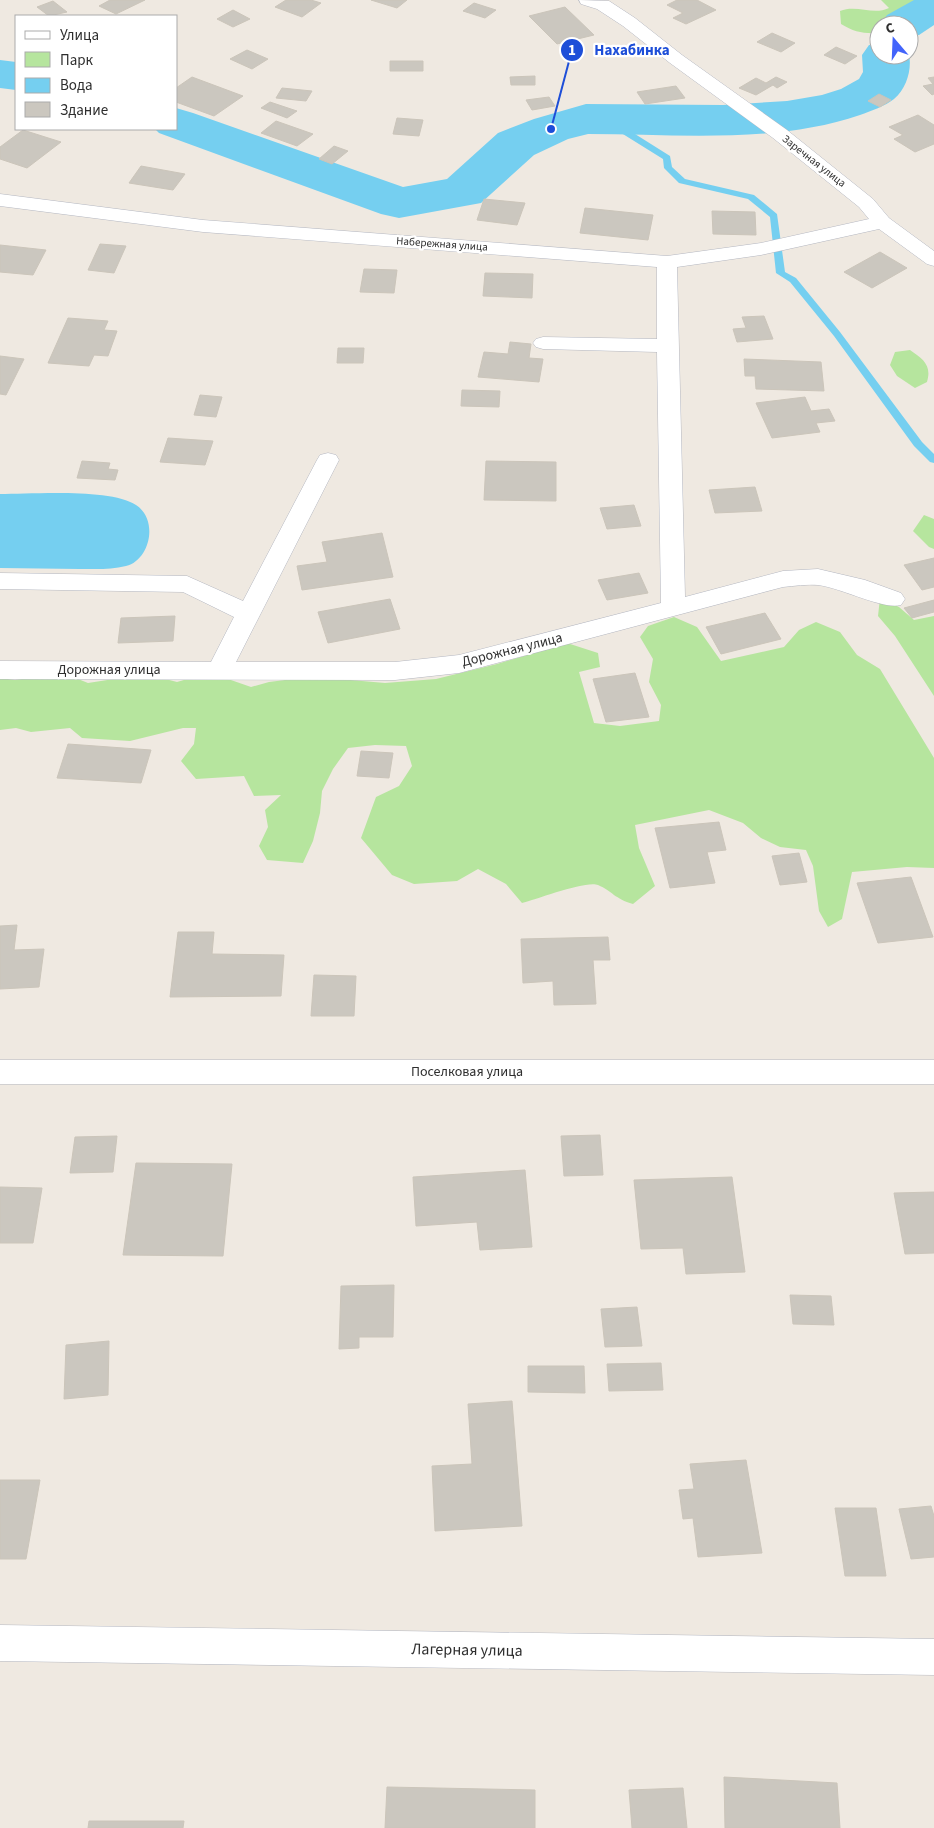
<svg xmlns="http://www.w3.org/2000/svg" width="934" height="1828" viewBox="0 0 934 1828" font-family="'Source Sans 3',sans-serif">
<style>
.green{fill:#b6e59e}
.water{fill:#75cff0}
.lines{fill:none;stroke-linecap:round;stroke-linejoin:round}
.stream{fill:#75cff0;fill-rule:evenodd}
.river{fill:#75cff0;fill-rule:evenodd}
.building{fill:#cbc7bf;stroke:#cbc5ba}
.minor-casing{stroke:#b4b7c1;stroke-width:1}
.minor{fill:#fff;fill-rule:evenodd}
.labels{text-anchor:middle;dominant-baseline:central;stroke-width:4.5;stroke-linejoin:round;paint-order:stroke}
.far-street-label{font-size:11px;fill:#2e2e2e;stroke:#fff}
.street-label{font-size:14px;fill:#2e2e2e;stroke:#fff}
.near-street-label{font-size:16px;fill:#2e2e2e;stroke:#fff}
.leader{fill:none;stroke:#1d4ed8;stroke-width:2}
.callout-dot{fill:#1d4ed8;stroke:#fff;stroke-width:2}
.mark-label{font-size:15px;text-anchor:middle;font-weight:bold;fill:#fff}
.callout-label{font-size:15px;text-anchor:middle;font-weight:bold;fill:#1d4ed8;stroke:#fff;stroke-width:4.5;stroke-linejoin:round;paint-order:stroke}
</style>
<rect width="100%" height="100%" fill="#efe9e1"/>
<path class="green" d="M881,0h53v24l-14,-1 -11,4v-2h-30v8c-15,1 -25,-1 -38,-9l-1,-13c17,-7 33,5 49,-3z
M910,350c13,9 22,15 17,32l-12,6 -18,-12 -7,-11 5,-13z
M924,515l10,4v30l-5,-2 -16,-16z
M880,598l19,9 15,13 20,-4v80l-39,-60 -17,-20z
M674,617l23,10 24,34 63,-14 15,-17 17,-8 24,10 17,23 23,14 54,89v110l-27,-1 -55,5 -10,47 -14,8 -9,-16 -6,-45 -7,-16 -26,-3 -19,-9 -18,-15 -34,-13 -74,15 4,23 16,38 -22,18c-18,-5 -21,-13 -35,-19 -11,-5 -61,14 -76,18l-16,-19 -28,-15 -21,12 -43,3 -22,-9 -31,-37 15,-41 23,-11 13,-20 -6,-20 -31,-1 -27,3 -15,21 -11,22 -2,22 -7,28 -10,22 -36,-3 -8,-14 9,-19 -3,-17 16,-15 -27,1 -10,-20 -48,3 -15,-18 13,-17 2,-16h-13l-53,13 -48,-3 -12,-10 -39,4 -15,-4 -16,2v-52l15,2 48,-7 25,10 58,-9 31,8 24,-7 27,4 23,8 18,-5 32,-4 38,1 46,4 51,-4 61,-15 70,-21 31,10 2,14 -21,5 15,51 26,3 39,-5 2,-16 -12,-23 4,-23 -13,-22 8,-11z"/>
<path class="water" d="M0,494c31,0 111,-6 136,11 23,15 14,55 -10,61 -15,4 -31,3 -46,3 -27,0 -53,-1 -80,-1z"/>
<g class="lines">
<path class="stream" d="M602,117h6l62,39 2,11 13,12 69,16 23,19 8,58 11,6 44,54 82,110 12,12v9l-4,-1 -16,-16 -80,-110 -44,-54 -14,-9 -6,-56 -22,-18 -69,-16 -15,-15 -1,-9 -61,-38z"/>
<path class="river" d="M914,0h20v25l-15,10 -10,2v-12h-29l7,-10z
M879,43v12l30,-1c3,15 -2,34 -15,45 -9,7 -23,12 -34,16 -84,29 -184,19 -272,19l-20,5 -34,16 -53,48 -82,15 -18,-4 -222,-81 -4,-4h21v-21l17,5 210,74 44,-8 51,-46 36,-14 52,-15 137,1 64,-4 35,-6 19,-6 18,-10 4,-7 -1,-17 7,-10z
M0,60l16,2v28l-16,-2z"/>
</g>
<path class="building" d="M110,0h35l-29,14 -17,-8z
M286,0h25l10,3 -19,14 -27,-10z
M371,0h36l-10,8z
M677,0h20l19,10 -30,14 -13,-6 10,-5 -16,-8z
M53,1l14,11 -18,4 -12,-9z
M474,3l22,7 -11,8 -22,-7z
M565,7l29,28 -37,9 -28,-28z
M233,10l17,9 -17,8 -16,-8z
M772,33l23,10 -14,9 -24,-10z
M836,47l21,9 -12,8 -21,-9z
M247,50l21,9 -16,10 -22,-10z
M390,61h33v10h-33z
M535,76v9h-24l-1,-8z
M192,77l51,19 -29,20 -38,-14v-14z
M776,77l11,5 -10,6 -4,-3 -17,10 -17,-7 17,-10 10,5z
M934,77v17l-2,1 -9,-9 10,-2 -5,-6z
M676,86l9,12 -40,6 -8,-12z
M282,88l30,3 -6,10 -30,-3z
M879,94l12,6 -11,7 -12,-6z
M549,97l6,9 -23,4 -6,-10z
M270,102l27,9 -10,7 -26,-10z
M918,115l16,10v19l-19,8 -21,-13 9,-4 -14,-8z
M397,118l26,2 -4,16 -26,-2z
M276,121l37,13 -16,12 -36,-13z
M23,130l38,12 -34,26 -27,-9v-12z
M334,146l14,5 -16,13 -13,-5z
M141,166l44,8 -12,16 -44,-7z
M484,199l41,4 -8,22 -40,-5z
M585,208l68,7 -5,25 -68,-7z
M712,211l43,1 1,23 -43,-1z
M100,244l26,2 -12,27 -26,-3z
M0,245l46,5 -13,25 -33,-3z
M880,252l27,16 -35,20 -28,-16z
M364,269l33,1 -3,23 -34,-1z
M485,273l48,1 -1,24 -49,-2z
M764,316l9,23 -36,3 -4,-13 13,-1 -4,-11z
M68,318l40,3 -4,9 13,1 -9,25 -14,-1 -5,11 -41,-3z
M510,342l21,2 -2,14 14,1 -4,23 -61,-5 6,-25 24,2z
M338,348h26l-1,15h-26z
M0,356l24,3 -18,36 -6,-1z
M744,359l77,3 3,29 -68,-2 -1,-13h-10z
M462,390l38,1 -1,16 -38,-1z
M200,395l22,2 -6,20 -22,-2z
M805,397l6,14 18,-2 6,12 -19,2 4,9 -48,6 -16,-35z
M168,438l45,3 -8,24 -45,-3z
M82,461l28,2 -2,6 10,1 -3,10 -38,-2z
M486,461l70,1v39l-72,-1z
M755,487l7,24 -47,2 -6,-23z
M634,505l7,21 -34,3 -7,-21z
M382,533l11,44 -91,13 -5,-24 30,-4 -5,-20z
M934,558v29l-12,3 -18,-25z
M639,573l9,20 -41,7 -9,-20z
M390,599l10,30 -72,14 -10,-31z
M934,600v12l-22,6 -8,-10z
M765,613l16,26 -60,15 -15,-27z
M175,616l-2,25 -55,2 3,-25z
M635,673l14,44 -43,5 -13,-43z
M68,744l83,6 -10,33 -84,-5z
M361,751l32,2 -4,25 -32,-2z
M719,822l7,28 -19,2 8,31 -45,5 -15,-60z
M799,853l8,29 -27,3 -8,-29z
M911,877l22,60 -55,6 -21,-60z
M17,925l-3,25 30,-1 -5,38 -39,2v-63z
M178,932h36l-2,22 72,1 -3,41 -111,1z
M608,937l2,23h-17l3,44 -42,1 -1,-24 -30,2 -2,-44z
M314,975l42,1 -2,40h-43z
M600,1135l3,40 -39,1 -3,-40z
M117,1136l-4,36 -43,1 5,-36z
M136,1163l96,1 -9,92 -100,-1z
M525,1170l7,77 -52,3 -3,-28 -61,4 -3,-49z
M732,1177l13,95 -59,2 -3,-26 -42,1 -7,-69z
M0,1187l42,1 -9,55h-33z
M934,1192v61l-29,1 -11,-61z
M394,1285l-1,52h-34v11l-20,1 2,-63z
M790,1295l41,1 3,29 -41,-1z
M637,1307l5,39 -37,1 -4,-38z
M109,1341l-1,54 -44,4 2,-54z
M661,1363l2,27 -54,1 -2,-27z
M528,1366h56l1,27 -57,-1z
M512,1401l10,125 -87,5 -3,-65 40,-2 -4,-60z
M746,1460l16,93 -64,4 -5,-39 -10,1 -4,-29 15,-1 -4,-25z
M0,1480h40l-14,79h-26z
M931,1506l3,10v41l-23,2 -12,-50z
M835,1508h41l10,68h-41z
M724,1777l113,6 3,45h-115z
M387,1787l148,3v38h-150z
M683,1788l4,40h-55l-3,-38z
M89,1821h95l-1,7h-95z"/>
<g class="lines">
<defs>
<path id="minor" d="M579,0l30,1 26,17 47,37 105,75 86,69 16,19 45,33v15l-7,-2 -48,-35 -118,26 -84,12 8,330 98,-26 35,-2 47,11 36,13 4,6 -4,6c-18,5 -59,-17 -83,-20 -11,-1 -24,1 -35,2l-324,86 -64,7 -395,-1v-18l211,1 23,-45 -51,-25 -183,-3v-16l187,3 56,25 74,-141 3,-5 8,-2 8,2 3,5 -103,202h159l64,-7 202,-52 -4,-251 -114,-3 -7,-2 -3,-4 3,-4 7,-2 114,2v-72l-454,-35 -203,-26v-12l203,26 464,36 94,-13 108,-24 -10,-12 -86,-69 -103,-75 -47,-37 -26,-17 -16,-5z
M0,1060h934v24h-934z
M0,1625l934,14v36l-934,-14z"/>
</defs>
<use href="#minor" class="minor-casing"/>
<use href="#minor" class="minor"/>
</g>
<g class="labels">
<g class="far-street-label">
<text transform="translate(814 161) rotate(38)">Заречная улица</text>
<text transform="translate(442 244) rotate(4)">Набережная улица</text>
</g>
<g class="street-label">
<text transform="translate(512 650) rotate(-14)">Дорожная улица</text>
<text x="109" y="670">Дорожная улица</text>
<text x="467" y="1072">Поселковая улица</text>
</g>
<g class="near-street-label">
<text transform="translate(467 1650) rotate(1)">Лагерная улица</text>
</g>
</g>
<path class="leader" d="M551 129L572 50"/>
<g class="callout-dot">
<circle cx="551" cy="129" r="5"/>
<circle cx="572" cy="50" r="12"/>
</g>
<g class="mark-label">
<text x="572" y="55">1</text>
</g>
<g class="callout-label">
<text x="632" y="55">Нахабинка</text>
</g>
<rect x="15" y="15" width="162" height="115" fill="#ffffff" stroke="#ababab"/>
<rect x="25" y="31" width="25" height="8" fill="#ffffff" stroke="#ababab"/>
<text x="60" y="40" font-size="15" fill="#2e2e2e">Улица</text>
<rect x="25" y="52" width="25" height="15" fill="#b6e59e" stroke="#ababab"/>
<text x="60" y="65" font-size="15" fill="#2e2e2e">Парк</text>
<rect x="25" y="78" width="25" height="15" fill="#75cff0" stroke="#ababab"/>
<text x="60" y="90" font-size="15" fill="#2e2e2e">Вода</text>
<rect x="25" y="102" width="25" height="15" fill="#cbc7bf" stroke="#ababab"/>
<text x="60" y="115" font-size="15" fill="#2e2e2e">Здание</text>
<g transform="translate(894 40) rotate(341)"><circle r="24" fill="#ffffff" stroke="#ababab"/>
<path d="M0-4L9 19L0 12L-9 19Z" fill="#4264fb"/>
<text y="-8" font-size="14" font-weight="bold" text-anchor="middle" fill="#2e2e2e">С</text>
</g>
</svg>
